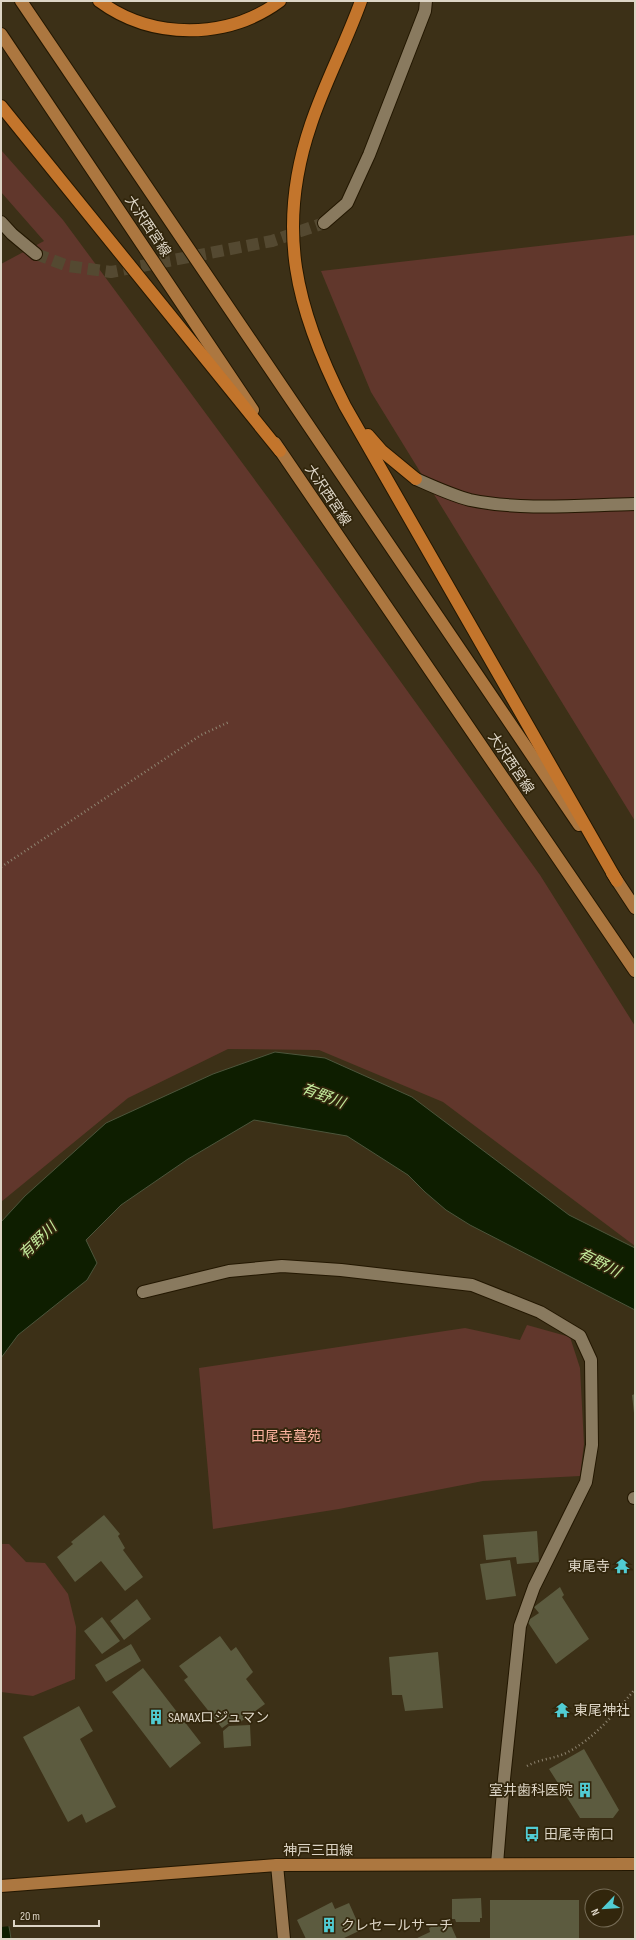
<svg xmlns="http://www.w3.org/2000/svg" width="636" height="1940" viewBox="0 0 636 1940" font-family="'Sofia Sans Condensed','Noto Sans JP',sans-serif">
<style>
.green{fill:#61372c}
.water{fill:#0e1e00;stroke:#4c553b}
.pier{fill:#3c3017}
.building{fill:#5c5b3f}
.lines{fill:none;stroke-linecap:round;stroke-linejoin:round}
.street-tunnel{stroke:#544931;stroke-width:12;stroke-dasharray:12 6;stroke-linecap:butt}
.lane-casing{stroke:#231701;stroke-width:14}
.street-casing{stroke:#231701;stroke-width:14}
.secondary-casing{stroke:#231701;stroke-width:14}
.primary-casing{stroke:#231701;stroke-width:14}
.highway-casing{stroke:#231701;stroke-width:14}
.path{stroke:#8f8571;stroke-width:2.5;stroke-dasharray:1 3;stroke-linecap:butt}
.lane{stroke:#897a5f;stroke-width:12}
.street{stroke:#897a5f;stroke-width:12}
.secondary{stroke:#9a7850;stroke-width:12}
.primary{stroke:#ac7740;stroke-width:12}
.highway{stroke:#c3752c;stroke-width:12}
.labels{text-anchor:middle;dominant-baseline:central;stroke-width:3.5;stroke-linejoin:round;paint-order:stroke}
.street-label{font-size:14px;fill:#ddd5c6;stroke:#32260c}
.park-label{font-size:14px;fill:#feb5a1;stroke:#32260c}
.poi-label{font-size:14px;fill:#ddd5c6;stroke:#32260c;text-anchor:start}
.water-label{font-size:15px;font-style:italic;fill:#c4ec9d;stroke:#32260c}
</style>
<rect width="100%" height="100%" fill="#3c3017"/>
<path class="green" d="M1,150l62,70 211,286 266,369 95,151v220l-192,-144 -124,-52 -91,-1 -100,49 -127,104v-938l43,-23 -43,-49z
M635,235v586l-264,-429 -50,-121z
M527,1325l43,12 10,31 4,76 -4,32 -97,5 -144,28 -126,20 -14,-161 266,-40 55,12z
M1,1544h8l17,18 19,1 23,31 8,33 -1,52 -42,17 -32,-4z"/>
<path class="water" d="M275,1052l50,6 87,39 157,118 66,33v62l-165,-85 -24,-15 -21,-18 -17,-17 -61,-39 -93,-16 -66,39 -67,46 -35,35 11,23 -10,17 -69,55 -17,23v-136l24,-26 81,-73 107,-49z
M1,1884l9,48 1,7h-10z"/>
<path class="pier" d="M1,1882l2,2 8,42 -10,1z"/>
<path class="building" d="M635,1394v18l-1,1 -2,-18z
M104,1515l16,19 -2,2 7,12 -2,2 20,27 -18,14 -24,-30 -26,21 -18,-25 16,-13 -2,-2z
M537,1531l2,31 -22,2 -1,-7 -30,3 -3,-25z
M510,1560l6,36 -30,4 -6,-36z
M560,1587l4,8 -2,2 27,42 -33,25 -29,-43 12,-8 -5,-6z
M137,1599l14,20 -27,21 -14,-19z
M102,1617l18,24 -18,13 -18,-23z
M220,1636l11,15 5,-4 17,25 -7,7 19,25 -26,19 -4,-4 -13,9 -38,-48 4,-3 -9,-11z
M131,1644l10,17 -35,21 -11,-17z
M438,1652l5,56 -38,3 -3,-16h-10l-3,-38z
M143,1668l58,75 -31,25 -58,-76z
M79,1706l14,25 -13,8 36,68 -30,16 -4,-9 -14,8 -45,-85z
M250,1725l1,21 -27,2 -1,-17 6,-5z
M584,1749l35,61 -6,8h-33l-31,-49z
M481,1898l1,20h-2v4h-24l-1,-3h-3v-20z
M490,1900h89v39h-89z
M332,1902l3,7 14,-6 12,27 -19,9h-36l-9,-19z
M448,1919l9,20h-42l15,-7 -1,-4z"/>
<g class="lines">
<path class="street-tunnel" d="M36,254l32,12 43,6 161,-31 52,-18"/>
<defs>
<path id="lane" d="M634,1498h1"/>
<path id="street" d="M1,222l11,12 24,20
M324,223l23,-20 22,-48 56,-144 1,-10
M416,479c18,8 35,16 54,21 53,11 111,5 165,4
M143,1292l86,-21 53,-5 59,4 131,15 68,27 40,24 11,24 1,85 -6,37 -52,105 -14,39 -16,153 -7,85"/>
<path id="secondary" d="M277,1865l7,74"/>
<path id="primary" d="M21,1l558,824
M1,34l252,376
M275,443l360,528
M612,873l23,35
M1,1886l276,-21 358,-1"/>
<path id="highway" d="M99,1c53,39 128,39 181,0
M361,1c-15,42 -36,81 -50,123 -36,105 -15,186 34,282l272,475
M1,106l279,345
M368,435l14,16 34,28"/>
</defs>
<use href="#lane" class="lane-casing"/>
<use href="#street" class="street-casing"/>
<use href="#secondary" class="secondary-casing"/>
<use href="#primary" class="primary-casing"/>
<use href="#highway" class="highway-casing"/>
<path class="path" d="M1,867l200,-132 28,-13
M527,1766c12,-7 28,-7 41,-14 27,-14 48,-40 67,-63"/>
<use href="#lane" class="lane"/>
<use href="#street" class="street"/>
<use href="#secondary" class="secondary"/>
<use href="#primary" class="primary"/>
<use href="#highway" class="highway"/>
</g>
<defs>
<symbol id="temple-bare" viewBox="-9 -9 18 18"><path d="M0-6L5-2H3V0L6.5 2.5H4V6H1.5V3h-3V6H-4V2.5H-6.5L-3 0V-2H-5Z" fill="#51ccd3" stroke="#32260c" stroke-width="2.5" paint-order="stroke"/></symbol>
<symbol id="building-bare" viewBox="-9 -9 18 18"><path d="M-4-6H4V6H1V3H-1V6H-4ZM-2.5-4.3h1.7v1.8h-1.7ZM.8-4.3h1.7v1.8H.8ZM-2.5-1h1.7V.8h-1.7ZM.8-1h1.7V.8H.8Z" fill="#51ccd3" stroke="#32260c" stroke-width="2.5" paint-order="stroke"/></symbol>
<symbol id="bus-bare" viewBox="-9 -9 18 18"><path d="M-5-6H5V4H4V6H2V4H-2V6H-4V4H-5ZM-3.5-4V0h7V-4ZM-3.5 1.2v1.5H-2V1.2ZM2 1.2v1.5H3.5V1.2Z" fill="#51ccd3" stroke="#32260c" stroke-width="2.5" paint-order="stroke"/></symbol>
</defs>
<g fill-rule="evenodd">
<use href="#temple-bare" x="611" y="1555" width="22" height="22"/>
<use href="#temple-bare" x="551" y="1699" width="22" height="22"/>
<use href="#building-bare" x="145" y="1706" width="22" height="22"/>
<use href="#building-bare" x="574" y="1779" width="22" height="22"/>
<use href="#bus-bare" x="521" y="1823" width="22" height="22"/>
<use href="#building-bare" x="318" y="1914" width="22" height="22"/>
</g>
<g class="labels">
<g class="street-label">
<text transform="translate(148 226) rotate(56)">大沢西宮線</text>
<text transform="translate(328 495) rotate(56)">大沢西宮線</text>
<text transform="translate(511 763) rotate(56)">大沢西宮線</text>
<text x="318" y="1850">神戸三田線</text>
</g>
<g class="park-label">
<text x="286" y="1436">田尾寺墓苑</text>
</g>
<g class="poi-label">
<text x="610" y="1566" text-anchor="end">東尾寺</text>
<text x="574" y="1710">東尾神社</text>
<text x="168" y="1717">SAMAXロジュマン</text>
<text x="573" y="1790" text-anchor="end">室井歯科医院</text>
<text x="544" y="1834">田尾寺南口</text>
<text x="341" y="1925">クレセールサーチ</text>
</g>
<g class="water-label">
<text transform="translate(323 1096) rotate(21)">有野川</text>
<text transform="translate(38 1241) rotate(-44)">有野川</text>
<text transform="translate(599 1263) rotate(27)">有野川</text>
</g>
</g>
<rect width="636" height="1940" fill="none" stroke="#ddd5c6" stroke-width="4"/>
<g transform="translate(604 1908) rotate(245)"><circle r="19" fill="#32260c" stroke="#766c56"/>
<path d="M0-3L7 15L0 10L-7 15Z" fill="#51ccd3"/>
<text y="-6" font-size="11" font-weight="bold" text-anchor="middle" fill="#ddd5c6">N</text>
</g>
<path d="M14 1920v6h85v-6" fill="none" stroke="#ddd5c6" stroke-width="2"/>
<text x="20" y="1920" font-size="12" fill="#ddd5c6" stroke="#32260c" stroke-width="3" paint-order="stroke">20 m</text>
</svg>
